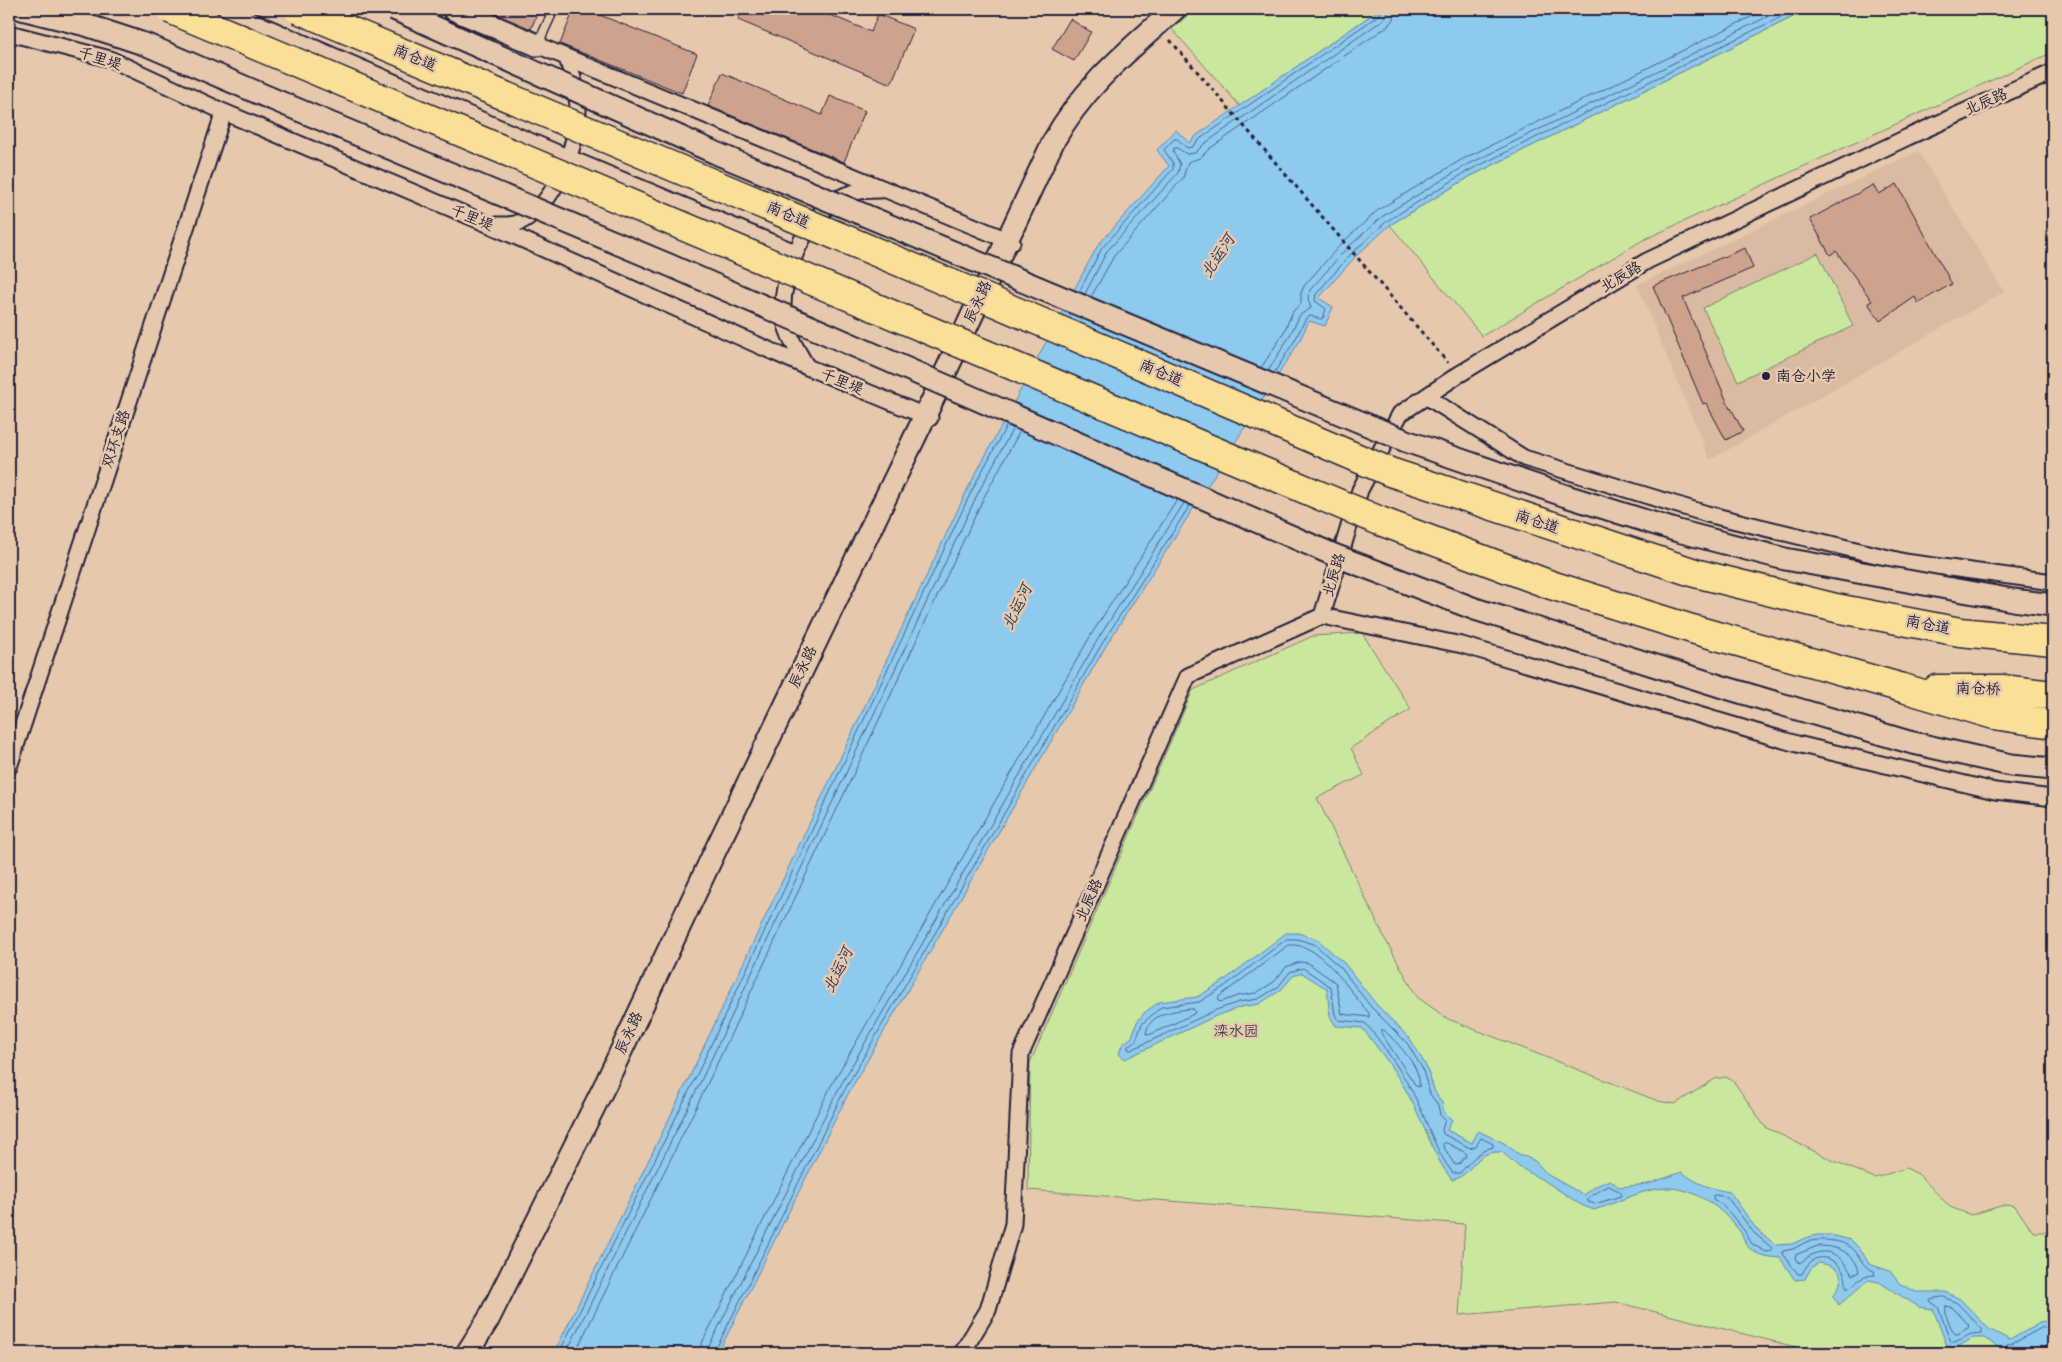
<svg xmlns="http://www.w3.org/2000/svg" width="2062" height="1362" viewBox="0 0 2062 1362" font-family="'Architects Daughter','LXGW WenKai TC',sans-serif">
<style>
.built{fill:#dbbaa2}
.green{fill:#cae79e;stroke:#76846c}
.water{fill:#8ec9ee;stroke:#6386a6}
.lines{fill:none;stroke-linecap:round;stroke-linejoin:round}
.shore{stroke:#4d6583;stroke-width:1}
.building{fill:#cfa28e;stroke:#22223b}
.lane-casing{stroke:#22223b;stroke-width:11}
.street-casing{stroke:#22223b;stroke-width:19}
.secondary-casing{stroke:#22223b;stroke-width:25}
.highway-casing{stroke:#22223b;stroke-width:31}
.path{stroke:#22223b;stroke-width:3;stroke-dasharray:4 4;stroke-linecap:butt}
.lane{stroke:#e6c9ad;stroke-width:8}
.street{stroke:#e6c9ad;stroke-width:15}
.secondary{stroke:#e6c9ad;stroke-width:21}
.highway{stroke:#fbdf96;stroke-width:28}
.secondary-bridge-casing{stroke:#22223b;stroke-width:25;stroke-linecap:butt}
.highway-bridge-casing{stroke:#22223b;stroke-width:31;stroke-linecap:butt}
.secondary-bridge{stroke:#e6c9ad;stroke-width:21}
.highway-bridge{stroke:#fbdf96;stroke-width:28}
.poi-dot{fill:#22223b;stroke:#e6c9ad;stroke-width:2}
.labels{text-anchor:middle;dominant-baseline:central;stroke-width:5;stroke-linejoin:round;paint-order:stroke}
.street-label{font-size:15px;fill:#22223b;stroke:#e6c9ad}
.poi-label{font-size:15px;fill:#22223b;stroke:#e6c9ad;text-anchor:start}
.park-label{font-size:15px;fill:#3b404a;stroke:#e6c9ad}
.water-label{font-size:16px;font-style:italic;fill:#323b56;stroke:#e6c9ad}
</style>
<rect width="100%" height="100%" fill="#e6c9ad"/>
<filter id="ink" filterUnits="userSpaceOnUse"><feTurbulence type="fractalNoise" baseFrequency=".02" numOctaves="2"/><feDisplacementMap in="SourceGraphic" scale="10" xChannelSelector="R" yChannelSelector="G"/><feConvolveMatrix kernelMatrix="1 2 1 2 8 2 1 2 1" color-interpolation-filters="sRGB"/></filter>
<g filter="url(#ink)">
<path class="built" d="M1918,151l86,141 -294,168 -73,-175z"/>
<path class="green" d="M1195,9h185l-140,97 -68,-77z
M1809,9h244v43l-410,188 -161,96 -92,-111 81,-49z
M1818,253l35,73 -115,55 -35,-73z
M1362,633l49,76 -60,39 13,27 -47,23 68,141 32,58 31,22 210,82 17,3 40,-25 11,-2 8,5 31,45 69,34 41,17 31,-10 12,6 32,33 21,8 36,-11 8,2 18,26h20v121h-243l-14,-6 -180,-45 -157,13 6,-91 -437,-34 2,-127 163,-373 120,-54z"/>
<path class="water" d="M1380,9h429l-338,167 -81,49 -35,32 -36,41 14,9 -8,19 -16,-5 -10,21 -192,302 -259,450 -130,259h-164l135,-275 279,-590 130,-243 71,-79 -12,-16 19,-20 13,13 8,-8z
M1286,933h12l19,6 28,25 30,39 36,37 15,26 9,26 7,11 2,9 8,8 -5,10 25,13 6,-12 26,12 13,10 18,8 13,14 36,20 12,-9 14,-6 9,7 29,-3 34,-12c15,12 29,17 48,20l27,38 19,15 16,-1 13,-6 12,-3h14l20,5 10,10 8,14 21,7 9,12 17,9h29l15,7 29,30 21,11 33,-19 10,4v28h-48l-20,-15h-12l-17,10 -9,-2 -14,-37 -14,-2 -40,-25 -11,-2 -29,25 -6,-9c14,-19 9,-30 -15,-33l-7,5 -6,11 -10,1 -15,-22c-11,-1 -23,-2 -32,-11 -3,-4 -5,-9 -7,-14 -16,-22 -44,-45 -73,-45 -25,0 -50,15 -74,22l-13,-5 -33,-22 -29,-16 -17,-15c-4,0 -9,0 -13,1 -17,6 -19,23 -37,27 -20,-25 -27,-55 -42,-82 -13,-25 -31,-49 -48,-70l-26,-2 -6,-9 -3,-28 -25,-16 -9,3 -12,14 -22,14 -18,3 -23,8 -93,44 -6,-5 3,-9 10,-8 5,-15 7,-9 15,-11 38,-5 25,-15z"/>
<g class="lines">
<path class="shore" d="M1079,292l23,-44 71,-79v-6l-9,-13 10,-11h3l10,9 5,-1 8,-8 179,-124 3,-6
M1085,294l22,-43 71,-78 2,-9 -7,-12 1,-4h3l10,6 8,-1 9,-9 179,-124 4,-5 1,-6
M1091,297l23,-41 69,-78 5,-16 12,-4 9,-9 179,-123 6,-8 2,-9
M1261,368l22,-34 10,-23 8,-7v-11l3,-7 37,-42 37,-34 83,-50 306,-151
M1268,371l21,-34 11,-22 11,-7 -3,-9 2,-9 36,-41 37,-33 82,-50 318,-157
M1274,373l21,-33 11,-22 4,-2 11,3 2,-1 3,-9 -11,-8 1,-7 35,-40 36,-33 81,-50 329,-162
M1287,939h10l17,5 27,24 30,39 36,36 15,25 8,26 8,11 2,10 5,5 -3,9 1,5 27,14 6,-2 5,-8 12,6v3c-15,4 -23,15 -33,26h-7c-18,-22 -25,-50 -38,-76 -9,-19 -36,-59 -50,-74l-27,-3 -3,-5 -4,-28 -28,-19 -13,4 -12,15 -20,12 -19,3 -23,8 -85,40 -3,-1v-3l8,-6 6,-16 19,-17 38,-5 26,-16z
M1289,945c32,-4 61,48 80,68v4l-27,-3 -6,-31 -28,-20 -8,-1 -14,5 -12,15 -18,11 -19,3 -16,6 -3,-1 1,-4z
M1193,1009l2,2 -1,3 -45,21 -3,-1c3,-22 30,-24 47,-25z
M1381,1030h3c12,12 39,38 35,57l-3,-1 -35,-53z
M1444,1143h3l19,10v3l-8,9 -4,-1 -11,-18z
M1609,1186l12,6v4l-26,8 -7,-2v-4l11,-7z
M1716,1195l11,2 27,36 18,15 -1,3 -5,1 -14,-8 -8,-14 -21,-25 -10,-6v-3z
M1818,1240c15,0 31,1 40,15 5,8 6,12 16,16l1,4 -10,1 -18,13c-2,-5 0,-10 -3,-15 -4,-11 -18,-20 -29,-15 -6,3 -10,9 -13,15h-4l-15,-20v-3l10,-2 13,-7z
M1818,1246c19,0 37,6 41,26l-7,3c-13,-25 -30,-31 -52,-12l-5,-4 1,-4z
M1944,1297l13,6 25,26v4l-11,1 -16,8h-4l-13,-35 -8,-6 1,-2z
M1946,1306l7,2 16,17 -1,3 -11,6h-2c-5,-8 -11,-19 -9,-28z
M559,1353l135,-272 278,-591 35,-65
M566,1353l134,-270 278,-590 35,-65
M575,1353l131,-266 278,-590 36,-66
M700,1353l2,-10 130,-259 259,-449 86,-135
M708,1353l1,-7 130,-258 259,-449 86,-136
M714,1353l130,-262 259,-449 87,-137
M2007,1353v-8l5,-1 31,-17 10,2"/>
</g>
<path class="building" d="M484,9h55l-8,20z
M574,9h11l112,45 -15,39 -122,-49z
M742,9h74l55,23 7,-18 36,15 -23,55 -153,-64z
M1070,19l21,13 -17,29 -22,-12z
M722,73l100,42 8,-19 35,15 -21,51 -136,-56z
M1897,184l55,100 -34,19 -3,-6 -35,24 -12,-18 4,-2 -36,-50 -6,4 -20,-36 63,-34 6,9z
M1745,248l8,20 -70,30 47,111 1,-1 12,23 -17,9 -20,-37 -3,1 -50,-118z"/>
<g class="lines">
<defs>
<path id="lane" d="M538,44l16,-35"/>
<path id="street" d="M225,9l344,149 226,94
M9,33l101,26 114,53 266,113 317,142 123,51
M537,45l475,197
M494,225c9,0 19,1 26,-3 35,-17 59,-79 58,-115 -1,-17 -6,-33 -11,-49
M807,367c-9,-15 -19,-31 -23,-49 -7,-38 24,-109 62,-123 12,-5 23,-5 35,-5
M1427,397l97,61 183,56 198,48 148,20
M1322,616l140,29 335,99 198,47 58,7
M9,767l215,-655
M962,1353l26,-43 25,-86 8,-170 167,-378 134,-60 38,-126 40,-76 58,-39 189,-114 261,-124 145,-65"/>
<path id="secondary" d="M22,9l64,16 61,20 123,53
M453,9l84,36
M467,1353l21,-33 119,-239 109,-232 209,-433 128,-274c31,-56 75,-91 122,-133"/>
<path id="highway" d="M1903,688l91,27 59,9
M1937,689h65l51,6"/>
</defs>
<use href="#lane" class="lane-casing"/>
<use href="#street" class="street-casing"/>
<use href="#secondary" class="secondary-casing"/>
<use href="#highway" class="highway-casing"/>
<path class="path" d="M1170,40l278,323"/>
<use href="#lane" class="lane"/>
<use href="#street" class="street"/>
<use href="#secondary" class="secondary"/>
<use href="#highway" class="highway"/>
<defs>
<path id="secondary-bridge" d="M394,9l324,145 688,287 160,55 112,35 107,28 228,41 40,5
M270,98l399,167 665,290 141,54 248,78 186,55 102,23 42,4"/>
<path id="highway-bridge" d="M170,9l1210,512 171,64 141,44 211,59
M298,9l673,283 419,180 305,101 141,35 124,24 93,9"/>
</defs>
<use href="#secondary-bridge" class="secondary-bridge-casing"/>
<use href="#highway-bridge" class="highway-bridge-casing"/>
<use href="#secondary-bridge" class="secondary-bridge"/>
<use href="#highway-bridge" class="highway-bridge"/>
</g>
</g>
<circle class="poi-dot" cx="1766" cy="376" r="5"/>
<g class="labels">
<g class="street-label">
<text transform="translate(415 58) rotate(23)">南仓道</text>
<text transform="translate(100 59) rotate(18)">千里堤</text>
<text transform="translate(1986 102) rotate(-24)">北辰路</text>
<text transform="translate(788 215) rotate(23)">南仓道</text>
<text transform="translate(472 218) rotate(23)">千里堤</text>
<text transform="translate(1621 277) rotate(-31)">北辰路</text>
<text transform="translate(978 302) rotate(-65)">辰永路</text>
<text transform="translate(1161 373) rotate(23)">南仓道</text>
<text transform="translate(842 382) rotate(23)">千里堤</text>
<text transform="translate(116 439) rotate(-72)">双环支路</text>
<text transform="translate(1537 522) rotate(18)">南仓道</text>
<text transform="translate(1334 575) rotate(-73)">北辰路</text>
<text transform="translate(1928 625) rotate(11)">南仓道</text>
<text transform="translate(803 667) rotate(-64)">辰永路</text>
<text transform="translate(1978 689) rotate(1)">南仓桥</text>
<text transform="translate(1089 900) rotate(-66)">北辰路</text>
<text transform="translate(629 1033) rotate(-65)">辰永路</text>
</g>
<g class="poi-label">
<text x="1776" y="376">南仓小学</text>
</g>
<g class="park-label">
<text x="1236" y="1031">滦水园</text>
</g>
<g class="water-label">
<text transform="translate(1218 256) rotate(-57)">北运河</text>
<text transform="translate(1017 607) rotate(-64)">北运河</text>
<text transform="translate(838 970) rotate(-64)">北运河</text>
</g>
</g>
<rect width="2062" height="1362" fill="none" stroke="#e6c9ad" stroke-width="30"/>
<rect x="15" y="15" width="2032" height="1332" fill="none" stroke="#22223b" stroke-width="2" filter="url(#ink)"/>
</svg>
